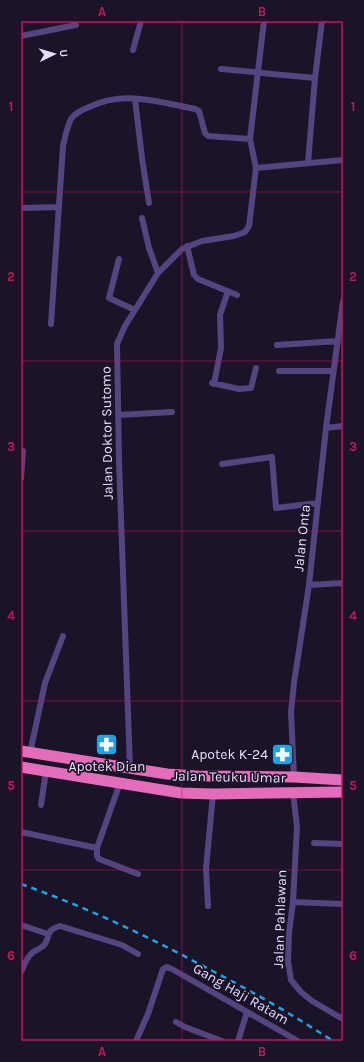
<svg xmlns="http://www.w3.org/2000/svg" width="364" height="1062" viewBox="0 0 364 1062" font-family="Karla,sans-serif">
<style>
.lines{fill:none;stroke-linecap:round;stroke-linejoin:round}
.minor{stroke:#544480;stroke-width:6}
.trunk{stroke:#e46cba;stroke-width:11}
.rail{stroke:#21a3e3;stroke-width:2.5;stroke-dasharray:6 5;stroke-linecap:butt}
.grid{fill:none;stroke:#c2185b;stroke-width:1;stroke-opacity:0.55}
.labels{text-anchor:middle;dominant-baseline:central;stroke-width:3.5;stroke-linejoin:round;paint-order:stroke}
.street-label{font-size:14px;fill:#e8ddfb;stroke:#1b1327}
.poi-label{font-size:14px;fill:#e8ddfb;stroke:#1b1327;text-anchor:end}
.neatline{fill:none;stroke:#c2185b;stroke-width:1.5}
.grid-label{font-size:13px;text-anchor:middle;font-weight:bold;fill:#c2185b}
</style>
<rect width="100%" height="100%" fill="#1b1327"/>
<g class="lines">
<path class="minor" d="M21,36l55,-11
M133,50l8,-29
M221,69l94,9
M135,99l7,59 7,45
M308,163l7,-85 7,-57
M256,168l87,-8
M21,208l38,-1
M142,218l7,30 9,25
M187,246l7,29 4,4 39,16
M119,259l-10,39 26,12
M51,324l12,-178c2,-9 4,-19 8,-27 4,-6 11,-9 18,-12 36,-17 70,-5 106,2l4,2 6,22 3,3 42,3
M277,345l61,-4
M279,371h54
M212,383l27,6 12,-1 5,-20
M214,384l7,-36 -1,-33 8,-24
M118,415l54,-3
M326,428l17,-2
M222,464l50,-7 4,51 42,-5
M21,478l2,-27
M309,585l34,-2
M30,753l15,-70 18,-47
M130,769l-11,-307 -2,-118 8,-18 33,-53 24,-24 20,-8 32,-5 11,-4 4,-6 7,-58 -6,-29 14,-118
M294,777l-3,-65 3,-29 15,-98 17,-157 17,-127
M120,783l-23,65v8l2,3 39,15
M293,793l4,33 -4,76 -4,31 -1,28 3,19 10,12 11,9 31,18
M41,805l5,-34
M21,832l76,16
M314,843l29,1
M293,902l50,2
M208,906l-2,-37 7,-75
M21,925l27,9
M21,972c3,-6 5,-14 11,-19 4,-3 10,-5 13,-9 6,-10 0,-13 15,-18l62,19 16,9
M176,1022l9,5 37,14
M136,1041l12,-27 15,-45 4,-2 5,2 126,72
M238,1041l9,-29"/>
<path class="trunk" d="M21,751l146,23 29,2 98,1 49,3
M21,767l160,26 32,1 130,-2"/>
<path class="rail" d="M21,884c62,22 122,50 180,81 45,23 89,48 132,76"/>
</g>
<path class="grid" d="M182,21v1020M21,192h322M21,361h322M21,531h322M21,701h322M21,870h322"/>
<defs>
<symbol id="pharmacy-square" viewBox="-11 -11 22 22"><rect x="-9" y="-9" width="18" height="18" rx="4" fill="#21a3e3" stroke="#1b1327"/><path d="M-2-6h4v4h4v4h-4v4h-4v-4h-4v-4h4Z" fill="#fff"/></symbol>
</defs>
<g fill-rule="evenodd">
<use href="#pharmacy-square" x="94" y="732" width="25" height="25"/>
<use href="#pharmacy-square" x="270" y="742" width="25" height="25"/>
</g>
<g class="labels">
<g class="street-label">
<text transform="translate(107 433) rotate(-91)">Jalan Doktor Sutomo</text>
<text transform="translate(302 538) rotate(-84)">Jalan Onta</text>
<text transform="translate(229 777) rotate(1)">Jalan Teuku Umar</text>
<text transform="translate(280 919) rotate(-88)">Jalan Pahlawan</text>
<text transform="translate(241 994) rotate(30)">Gang Haji Ratam</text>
</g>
<g class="poi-label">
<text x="268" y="754">Apotek K-24</text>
<text x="107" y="766" text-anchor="middle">Apotek Dian</text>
</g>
</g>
<rect width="364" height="1062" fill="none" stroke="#1b1327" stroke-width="44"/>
<g transform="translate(54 54) rotate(85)" stroke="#1b1327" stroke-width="3" paint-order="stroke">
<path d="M0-3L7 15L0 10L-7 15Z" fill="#e8ddfb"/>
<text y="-6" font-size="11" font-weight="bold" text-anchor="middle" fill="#e8ddfb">U</text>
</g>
<rect x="22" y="22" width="320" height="1018" class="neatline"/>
<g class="grid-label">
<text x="102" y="16">A</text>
<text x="262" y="16">B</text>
<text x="11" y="111">1</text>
<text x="353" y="111">1</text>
<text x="11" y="281">2</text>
<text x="353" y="281">2</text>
<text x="11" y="451">3</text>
<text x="353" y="451">3</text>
<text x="11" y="620">4</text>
<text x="353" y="620">4</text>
<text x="11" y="790">5</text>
<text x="353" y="790">5</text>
<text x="11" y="960">6</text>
<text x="353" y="960">6</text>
<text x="102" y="1056">A</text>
<text x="262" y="1056">B</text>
</g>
</svg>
